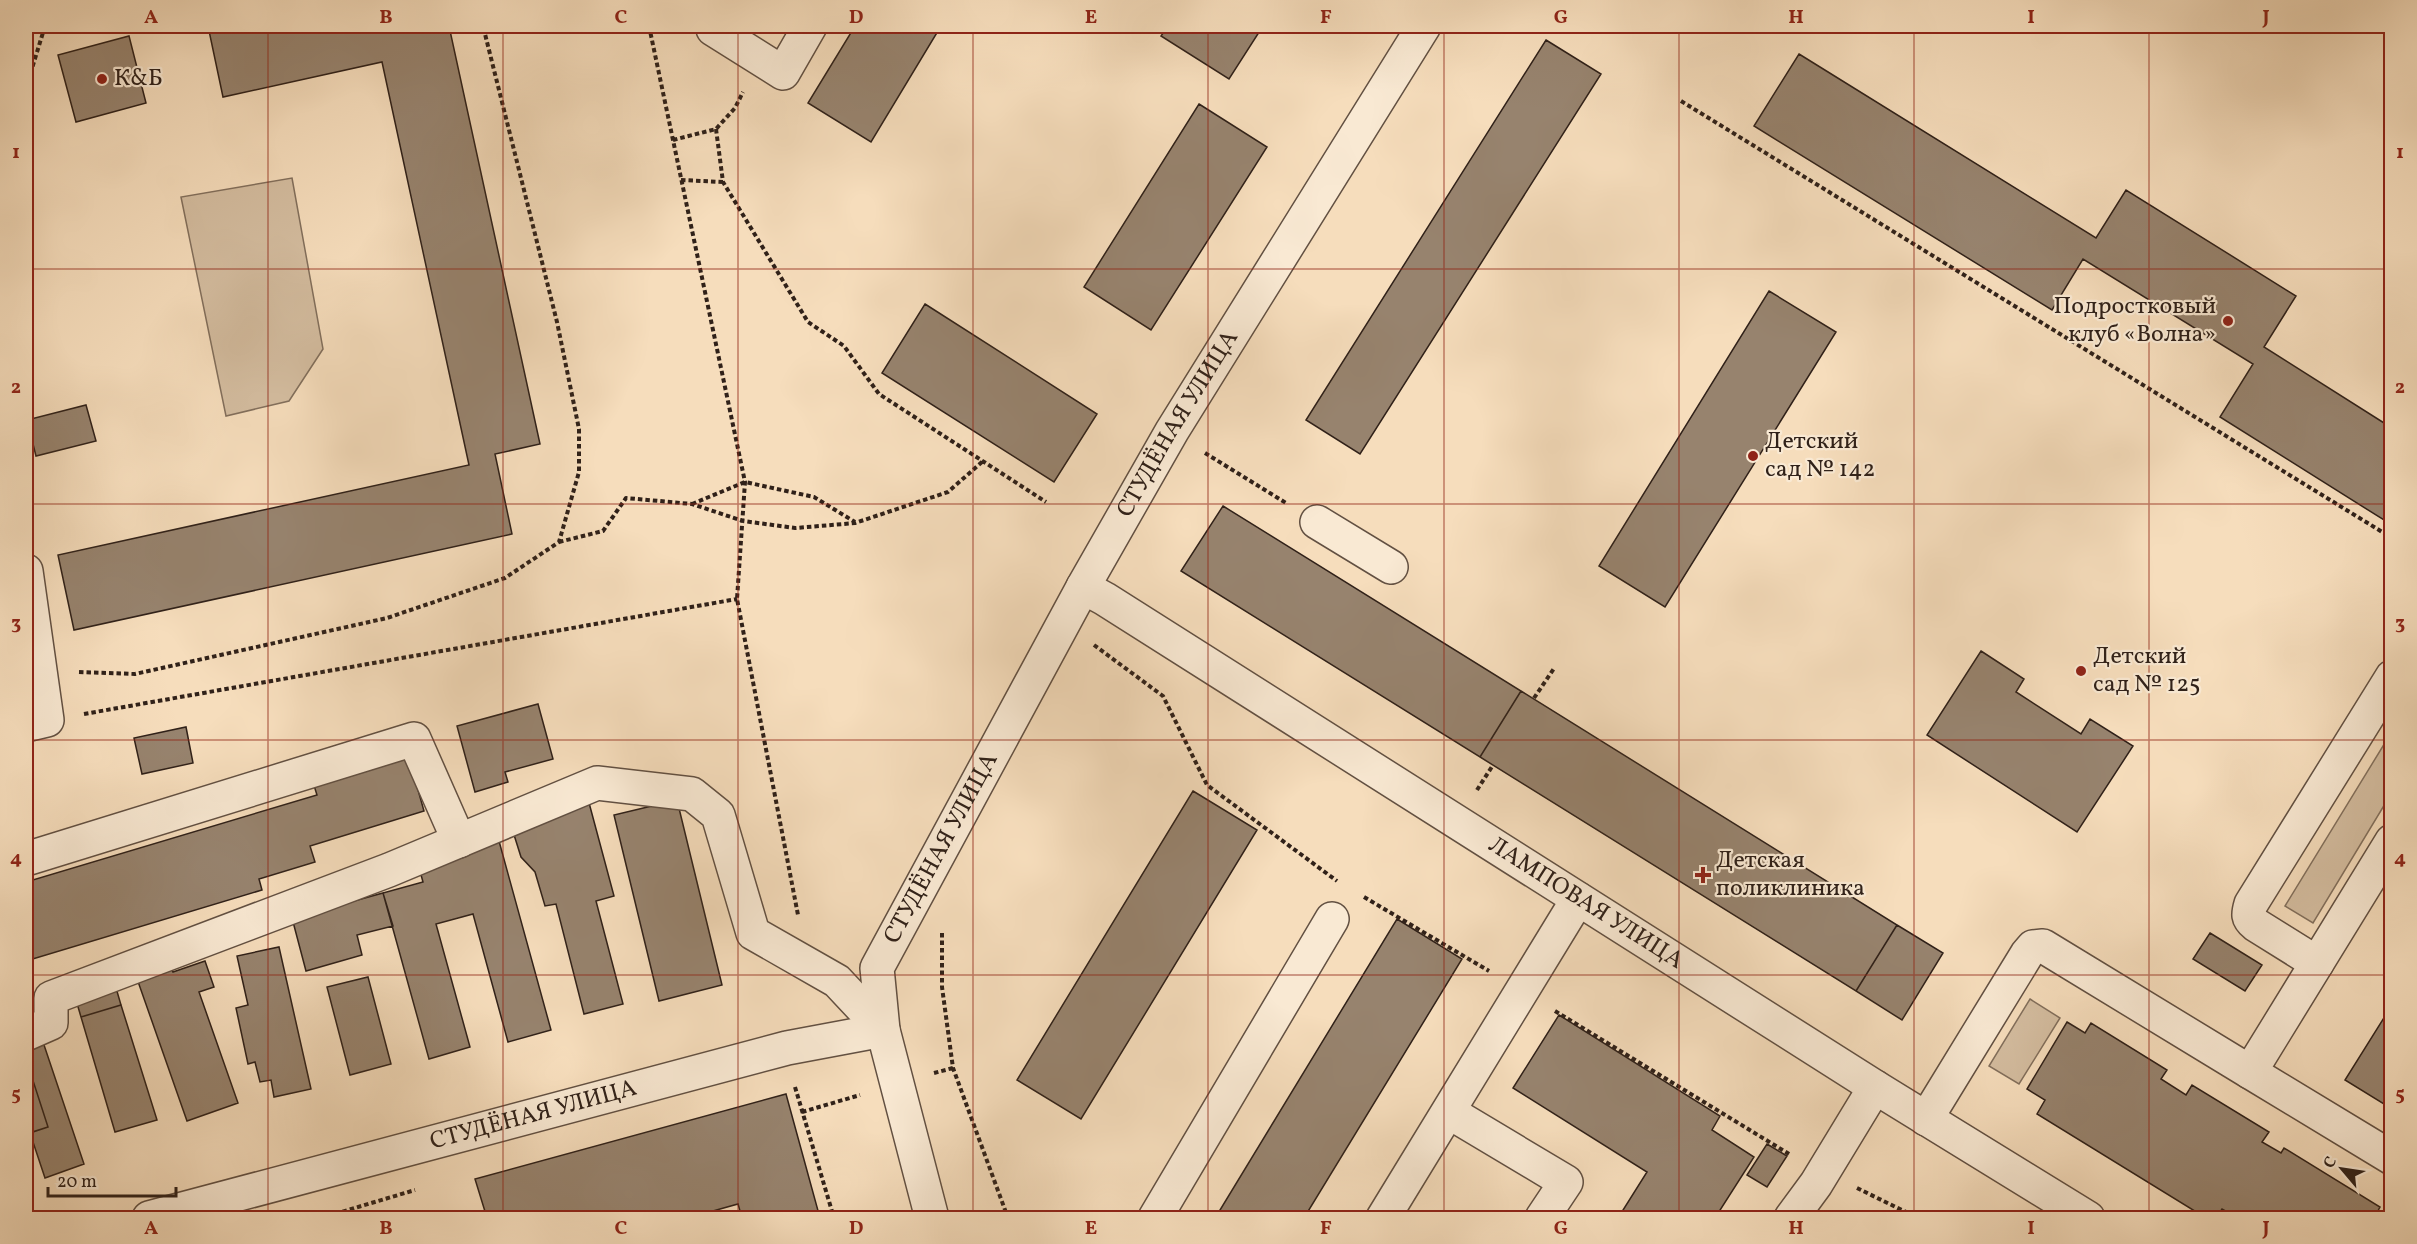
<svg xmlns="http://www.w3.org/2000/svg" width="2417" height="1244" viewBox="0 0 2417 1244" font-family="Vollkorn,serif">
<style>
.green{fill:#d4bda0;stroke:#826f5c;stroke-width:1.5}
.building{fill:#97836e;stroke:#302119;stroke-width:1.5}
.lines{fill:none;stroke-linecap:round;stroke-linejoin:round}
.minor-casing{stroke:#625042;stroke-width:36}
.path{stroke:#302119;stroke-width:4;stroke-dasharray:4.5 3;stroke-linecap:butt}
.minor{stroke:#f9e9d3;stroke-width:33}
.grid{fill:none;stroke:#8f2418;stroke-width:1.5;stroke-opacity:0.55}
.poi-dot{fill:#8f2418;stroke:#f9e9d3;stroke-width:2}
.labels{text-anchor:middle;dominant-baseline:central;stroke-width:4.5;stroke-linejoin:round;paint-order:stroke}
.poi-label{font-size:24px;fill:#302119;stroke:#f9e9d3;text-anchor:start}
.street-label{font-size:24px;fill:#302119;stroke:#f9e9d3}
.neatline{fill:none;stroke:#8f2418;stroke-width:2}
.grid-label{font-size:20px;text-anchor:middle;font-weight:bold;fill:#8f2418}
</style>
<rect width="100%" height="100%" fill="#f6ddbc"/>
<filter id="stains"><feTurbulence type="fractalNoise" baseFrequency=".00333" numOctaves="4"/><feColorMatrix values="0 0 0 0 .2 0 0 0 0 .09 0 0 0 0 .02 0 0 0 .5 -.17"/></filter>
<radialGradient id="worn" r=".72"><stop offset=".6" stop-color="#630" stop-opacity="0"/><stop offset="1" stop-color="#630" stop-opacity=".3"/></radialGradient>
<path class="green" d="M292,178l31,171 -34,52 -63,15 -45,-219z
M2391,733v61l-78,129 -28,-17z
M2030,999l30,19 -41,66 -30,-18z"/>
<path class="building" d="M208,26h241l91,418 -45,10 17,80 -438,96 -16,-75 411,-90 -87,-403 -159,35z
M855,26h86l-70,116 -63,-39z
M1168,26h95l-34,53 -68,-43z
M129,36l17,67 -70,19 -18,-67z
M1546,40l55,34 -241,380 -54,-34z
M1799,54l297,184 30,-48 170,106 -32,51 128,81v97l-172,-108 33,-53 -170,-105 -31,51 -298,-184z
M1199,104l68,43 -116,183 -67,-43z
M1769,291l67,41 -171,275 -66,-41z
M925,304l172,110 -43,68 -172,-109z
M86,405l10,36 -60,15 -9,-36z
M1223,506l298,185 -41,66 -299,-186z
M1981,651l43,28 -8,13 65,42 9,-15 43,27 -56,86 -150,-97z
M1521,691l376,234 -41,66 -376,-234z
M538,704l15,55 -48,13 3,10 -33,10 -18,-66z
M186,727l7,36 -51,11 -8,-36z
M407,751l17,60 -114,35 5,16 -56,17 3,11 -236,71v-79l291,-87 -5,-16z
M1193,791l64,39 -176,289 -64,-39z
M588,799l26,97 -18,5 27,103 -39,10 -28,-110 -11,2 -10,-34 -14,-15 -11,-35z
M677,800l45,185 -63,16 -45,-186z
M499,841l52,189 -43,12 -35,-128 -37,10 34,123 -41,12 -46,-166 40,-11 -5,-18z
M383,893l10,33 -36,9 5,20 -56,16 -14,-53z
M1397,919l65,40 -158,259h-70l-14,-8z
M1897,925l46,28 -41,67 -46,-29z
M2210,933l52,32 -17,26 -52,-32z
M279,947l32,142 -37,8 -3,-17 -11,2 -5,-20 -7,2 -12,-56 12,-3 -11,-49z
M205,961l9,26 -15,5 39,111 -51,18 -52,-148 34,-11 4,10z
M26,972l8,27 -8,3z
M368,977l23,87 -41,11 -23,-88z
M114,981l7,24 -40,12 -7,-24z
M121,1005l36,115 -42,12 -34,-115z
M2392,1005v104l-47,-29z
M1559,1015l161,101 -8,14 42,27 -39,61h-97l29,-46 -134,-84z
M2067,1022l18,11 6,-10 76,47 -6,9 25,16 6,-10 77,47 -7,10 19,11 3,-5 96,59 -6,11h-136l-16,-9 -6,9h-10l-169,-104 8,-14 -18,-11z
M41,1036l43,128 -39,14 -15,-45 18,-6 -22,-68v-18z
M26,1059l22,68 -22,7z
M786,1094l34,124h-78l-4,-14 -50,14h-201l-12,-39z
M1767,1144l20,12 -20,31 -20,-12z"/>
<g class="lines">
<defs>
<g id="minor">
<path d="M715,26l-2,3 70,44 27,-47"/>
<path d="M1317,522l74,45"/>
<path d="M26,571l21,149 -21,5"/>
<path id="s1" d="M1083,587l22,12 770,488 213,131"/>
<path d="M2392,841l-142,231 142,86"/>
<path d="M26,859l388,-120 45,102"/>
<path d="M2317,963l-61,-38c-9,-7 -8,-11 -5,-21l141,-227"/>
<path d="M26,1034l25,-11v-25l338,-128 208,-87 95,11 26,21 35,118 84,48 46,49 49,188"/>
<path d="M1449,1112l117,70 -24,36"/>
<path d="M1926,1119l101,-165 6,-7 10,-1 207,126"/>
<path id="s2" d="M149,1218l638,-170 96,-18 -6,-62 206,-381 89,-156 252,-405"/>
<path d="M1155,1218l177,-299"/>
<path d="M1383,1218l195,-319"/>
<path d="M1791,1218l25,-34 59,-97"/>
</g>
</defs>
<use href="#minor" class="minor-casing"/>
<path class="path" d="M649,26l96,456 -8,117 61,316
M26,88l19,-62
M1681,101l711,437
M716,129l7,53 85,140 36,24 35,48 167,108
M673,140l43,-11 19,-21 8,-16
M681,180l42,2
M1205,453l81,50
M692,504l53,-22 69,15 41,25
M559,542l44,-11 23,-33 66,6 51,17 52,7 60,-5 93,-31 35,-31
M1094,645l69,51 44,89 130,96
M79,672l56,2 252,-56 118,-40 54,-36 20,-70v-43l-22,-107 -74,-296
M1534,698l21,-31
M84,714l653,-115
M1477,790l16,-25
M1364,897l125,74
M942,933v54l11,81 55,150
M1555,1011l234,143
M934,1073l19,-5
M795,1087l39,131
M802,1112l58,-17
M1857,1188l61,30
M321,1218l94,-28"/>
<use href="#minor" class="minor"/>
</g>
<path class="grid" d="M268,26v1192M503,26v1192M738,26v1192M973,26v1192M1208,26v1192M1444,26v1192M1679,26v1192M1914,26v1192M2149,26v1192M26,269h2366M26,504h2366M26,740h2366M26,975h2366"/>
<g class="poi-dot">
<circle cx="102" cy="79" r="6"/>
<circle cx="2228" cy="321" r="6"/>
<circle cx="1753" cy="456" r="6"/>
<circle cx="2081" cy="671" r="6"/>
<path d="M1700 866h6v6h6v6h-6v6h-6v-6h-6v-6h6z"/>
</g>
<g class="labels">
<g class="poi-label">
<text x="114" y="79">К&amp;Б</text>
<text x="2216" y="307" text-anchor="end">Подростковый<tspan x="2216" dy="28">клуб «Волна»</tspan></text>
<text x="1765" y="442">Детский<tspan x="1765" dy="28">сад № 142</tspan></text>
<text x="2093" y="657">Детский<tspan x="2093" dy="28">сад № 125</tspan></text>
<text x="1716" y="861">Детская<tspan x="1716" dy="28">поликлиника</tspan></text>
</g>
<g class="street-label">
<text stroke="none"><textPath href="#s2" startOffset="1442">СТУДЁНАЯ УЛИЦА</textPath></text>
<text stroke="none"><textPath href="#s2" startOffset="956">СТУДЁНАЯ УЛИЦА</textPath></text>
<text stroke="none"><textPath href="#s1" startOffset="594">ЛАМПОВАЯ УЛИЦА</textPath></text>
<text stroke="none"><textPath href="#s2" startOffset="398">СТУДЁНАЯ УЛИЦА</textPath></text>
</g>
</g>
<rect width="2417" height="1244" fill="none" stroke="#f6ddbc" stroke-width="66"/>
<g transform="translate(2342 1169) rotate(299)" stroke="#f9e9d3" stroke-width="4.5" paint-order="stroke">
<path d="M0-4.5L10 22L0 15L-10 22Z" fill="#302119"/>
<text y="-9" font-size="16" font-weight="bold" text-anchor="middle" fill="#302119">С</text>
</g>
<path d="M48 1187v9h128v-9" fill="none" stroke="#302119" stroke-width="3"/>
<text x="57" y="1187" font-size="18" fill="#302119" stroke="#f9e9d3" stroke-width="4.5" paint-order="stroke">20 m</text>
<rect x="33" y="33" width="2351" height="1178" class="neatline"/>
<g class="grid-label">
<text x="151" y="23">A</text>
<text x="386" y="23">B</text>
<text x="621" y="23">C</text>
<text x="856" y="23">D</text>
<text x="1091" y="23">E</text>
<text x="1326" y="23">F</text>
<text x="1561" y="23">G</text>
<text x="1796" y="23">H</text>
<text x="2031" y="23">I</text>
<text x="2266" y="23">J</text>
<text x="16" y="158">1</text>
<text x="2400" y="158">1</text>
<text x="16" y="393">2</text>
<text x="2400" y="393">2</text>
<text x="16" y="629">3</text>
<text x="2400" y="629">3</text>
<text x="16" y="864">4</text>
<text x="2400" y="864">4</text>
<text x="16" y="1100">5</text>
<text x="2400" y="1100">5</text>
<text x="151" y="1234">A</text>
<text x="386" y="1234">B</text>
<text x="621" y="1234">C</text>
<text x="856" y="1234">D</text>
<text x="1091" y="1234">E</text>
<text x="1326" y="1234">F</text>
<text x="1561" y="1234">G</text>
<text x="1796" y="1234">H</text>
<text x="2031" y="1234">I</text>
<text x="2266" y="1234">J</text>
</g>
<rect width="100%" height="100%" filter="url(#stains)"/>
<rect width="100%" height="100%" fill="url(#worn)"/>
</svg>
